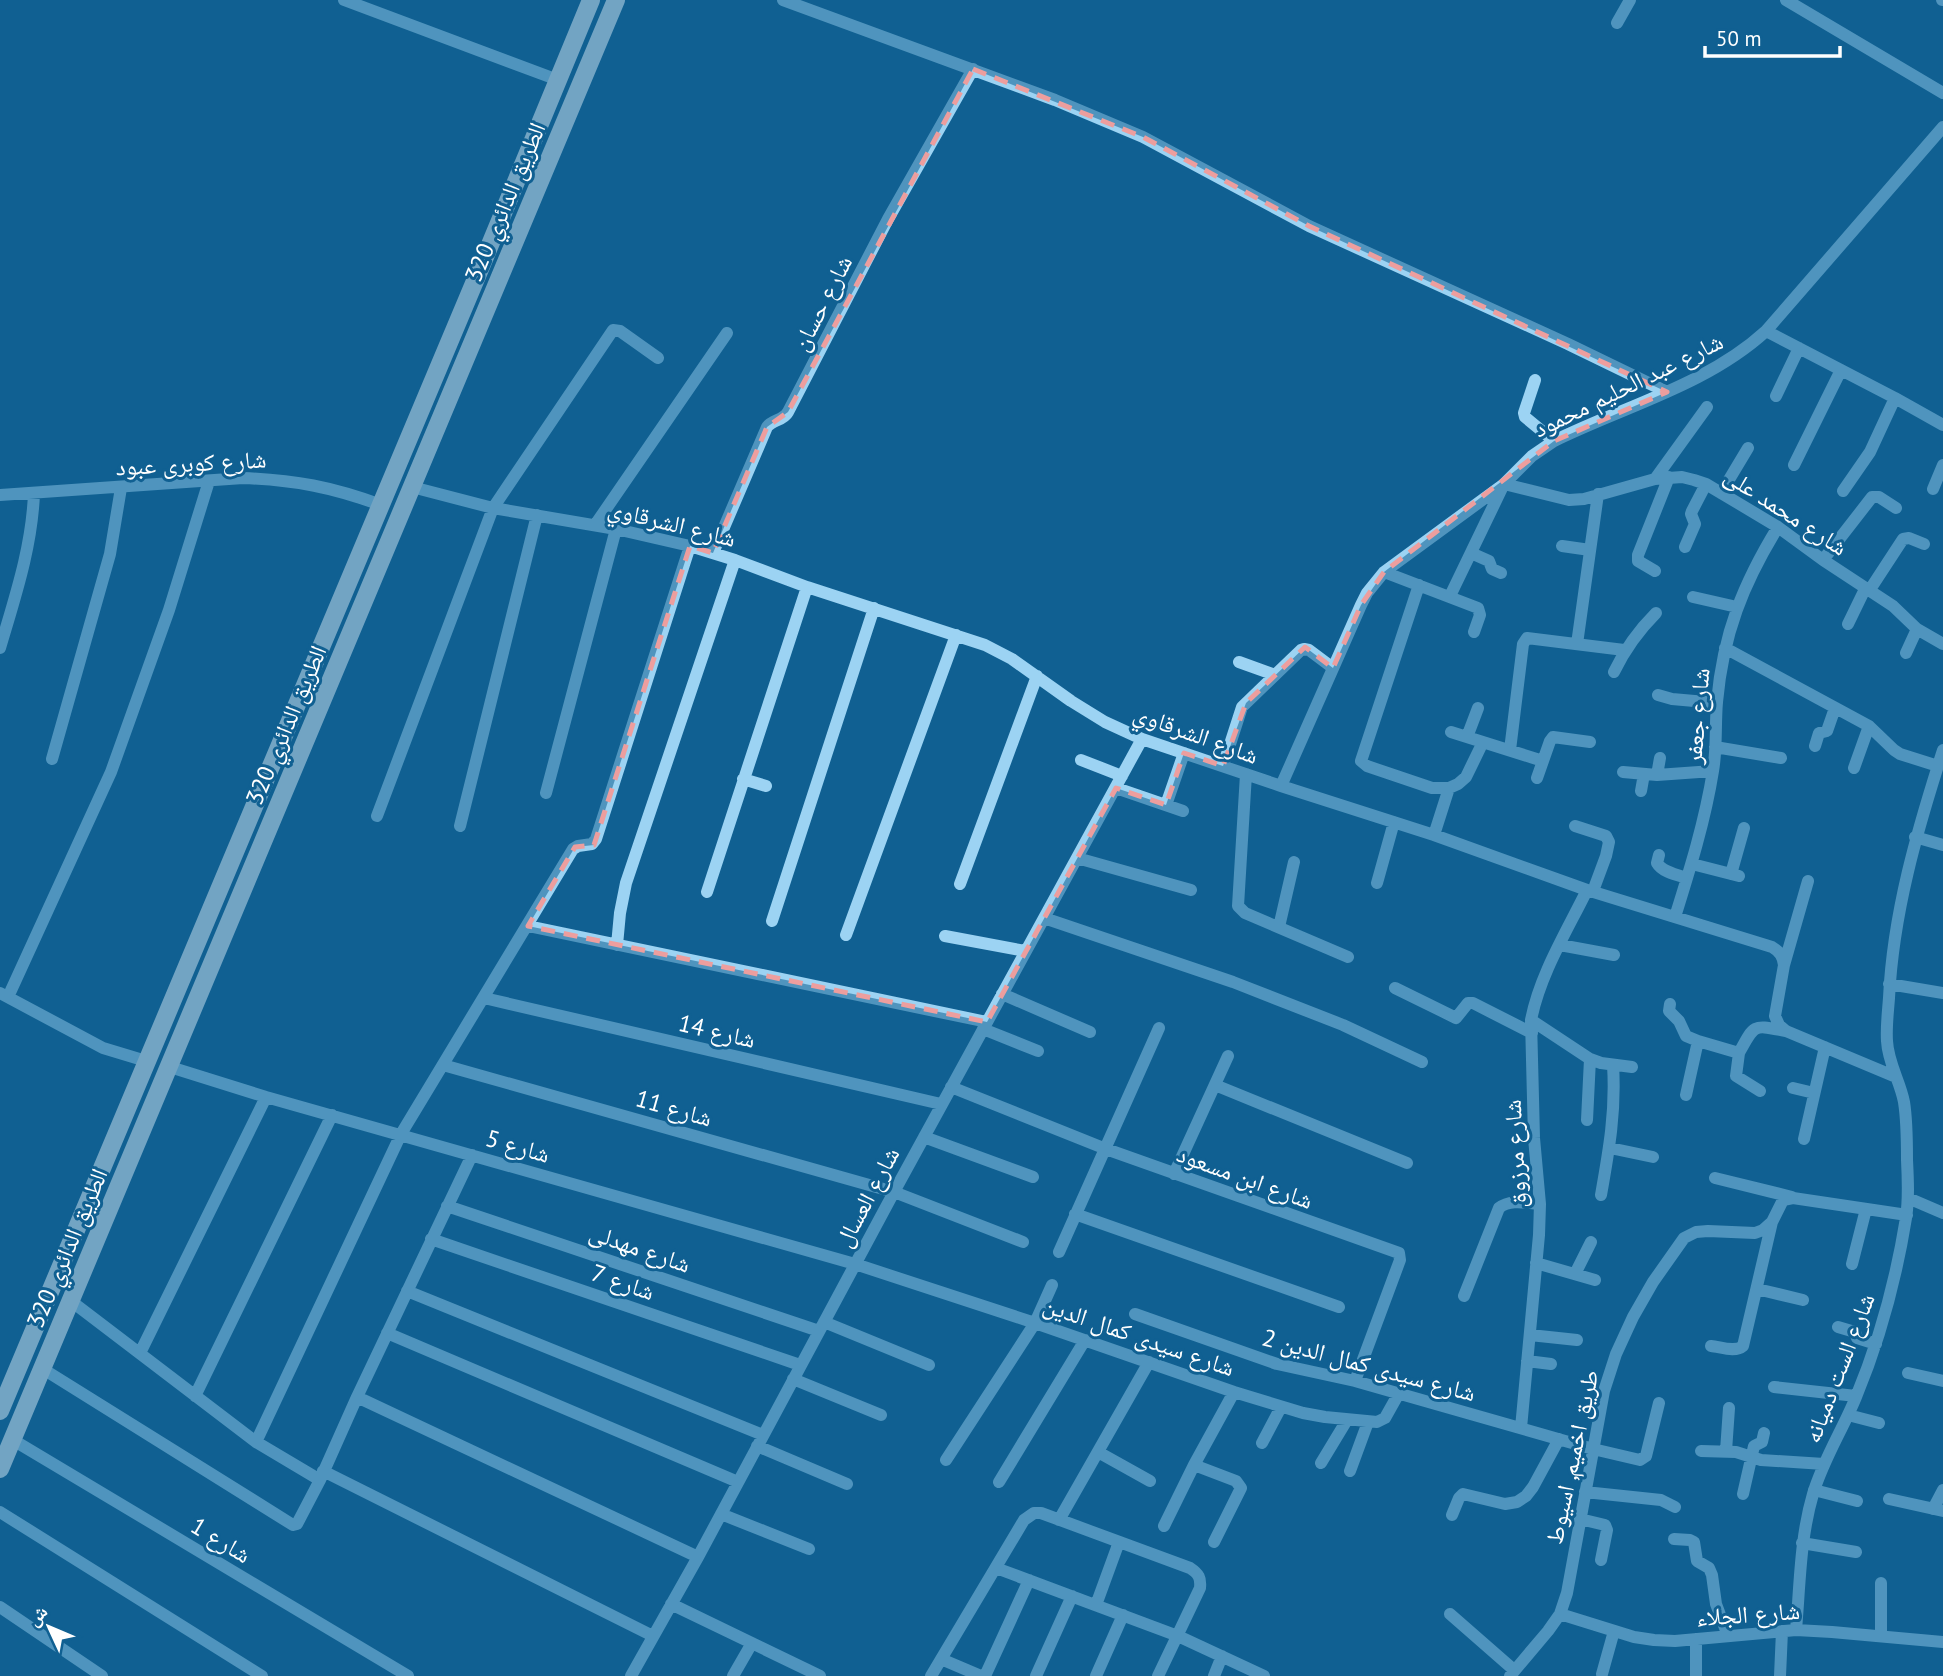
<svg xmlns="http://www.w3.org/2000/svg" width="1943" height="1676" viewBox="0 0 1943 1676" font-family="'PT Sans','Noto Naskh Arabic',sans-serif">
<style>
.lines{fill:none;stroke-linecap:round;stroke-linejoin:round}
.minor{stroke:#9cd3f3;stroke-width:12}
.major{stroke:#e8f5ff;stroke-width:18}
.marked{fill:none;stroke:#ed9e9e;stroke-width:5;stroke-dasharray:14 9;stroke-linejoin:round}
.labels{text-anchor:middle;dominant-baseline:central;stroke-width:6;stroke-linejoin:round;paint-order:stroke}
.street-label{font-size:24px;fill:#fff;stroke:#106092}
</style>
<rect width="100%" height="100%" fill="#106092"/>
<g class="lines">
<path class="minor" d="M344,0l214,80
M783,0l272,100 88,37 166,89 259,118 99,48
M1786,0l157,93
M1942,0h1
M1617,23l13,-23
M1766,331l129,67 48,27
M1535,380l-11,33 1,4 29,24
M1776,396l23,-48
M1794,465l47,-95
M1655,479l52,-72
M412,487l81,21 123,21 74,17 45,14 72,27 178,58 27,14 59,42 34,21 37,17 139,47 153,49 153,55 185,57c8,5 11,9 12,18l-9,51 4,9 7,6 110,46
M1933,489l10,-24
M1843,491l27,-39 25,-54
M1721,493l27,-45
M0,495l243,-17c52,2 89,9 138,27
M595,525l132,-192
M1562,546l28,4
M1685,547l10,-23 -4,-10 1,-3 14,-27
M713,553l54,-126c6,-8 16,-6 21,-15l100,-193 85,-150
M1471,553l18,8 3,8 9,4
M1823,560l49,-63h7l17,11
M1655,571l-17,-10v-6l31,-78
M1384,572l94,36 2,7 -6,17
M1419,585l-58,176 6,5 65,22h17l9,-4 8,-7 17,-35
M1869,591l34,-52 6,-1 15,6
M1450,596l54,-112 65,16 15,-1 71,-20 27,-2 12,3 12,4 72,43 45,33 70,46 24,23 26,15
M1693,597l44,10
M1848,624l17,-35
M1577,644l21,-150
M0,648c15,-51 32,-101 34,-155
M1725,648l144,78 25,24 6,4 38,12
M1906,653l11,-24
M1239,662l36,13
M1614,672c11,-23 24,-41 42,-59
M1658,695l14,4 45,4
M1451,732l92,29
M1467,737l11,-29
M1815,746l4,-13 8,-2 8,-23
M1715,747l66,11
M1510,750l13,-106 4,-6 97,12
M52,759l58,-205 11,-66
M1081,760l41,16
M1223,766l19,-59 59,-57 3,-1 5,1 24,18
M1854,768l15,-42
M1623,772l34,3 56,-4
M1246,774l-8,132 7,7 103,44
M1657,775l3,-17
M1537,778l13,-37 3,-4 37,5
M743,779l23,7
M1281,786l80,-181 6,-12 17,-21 120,-88 28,-28 22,-15c71,-35 153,-56 212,-110l177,-204
M1116,788l67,23
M1641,791l3,-17
M546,793l70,-264
M1166,805l18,-52
M377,816l116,-308 120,-178 7,1 38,27
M460,826l77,-311
M1575,826l31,10 3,6 -3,14 -13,35
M1434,835l15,-47
M1915,837l28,8
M1659,855l-2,8c5,9 20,12 30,15
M1077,858l114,32
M1692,864l47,12
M1731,874l13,-46
M1377,883l17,-61
M960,884l77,-208
M707,892l100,-305
M1675,917c15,-48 30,-96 38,-146 4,-22 2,-46 4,-69 6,-68 26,-118 61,-175
M1044,918l189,64 110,43 79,37
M772,921l102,-313
M528,926l459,96
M1279,927l15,-65
M846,935l110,-300
M945,936l80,15
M617,945l3,-32 6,-30 109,-323
M1560,945l54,10
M1784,965l24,-84
M1889,984l54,9
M1395,988l61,30 12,-15h5l59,30
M0,993l103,55 43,13
M1002,994l88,38
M8,997l103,-225 58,-162 40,-129
M484,998l457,106
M1670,1004l-1,7 10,10 7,15 12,5 41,12c16,-30 14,-28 47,-22
M1531,1020l59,39 11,4 31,4
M983,1029l55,22
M1739,1053l-3,23 24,15
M443,1065l451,127 129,50
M170,1067l96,30 589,167 180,59 199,69 69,21 22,4 52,5 8,-4 14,-25
M1215,1085l192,78
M951,1087l155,62 293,104 1,7 -45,121
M1793,1088l21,5
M1686,1095l12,-54
M1587,1120l3,-61
M924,1137l109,40
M1804,1139l21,-92
M1610,1148l43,9
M1174,1174l54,-118
M1715,1178l77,19
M1601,1195c8,-45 15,-84 12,-130
M1908,1198l35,15
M447,1206l372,125
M1075,1214l264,93
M431,1239l369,126
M1059,1252l100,-224
M1536,1263l59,17
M1852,1264l14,-55
M1575,1274l16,-32
M1757,1289l46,11
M407,1291l356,144
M1464,1296l35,-88c11,-9 27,-5 41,-4
M71,1301l185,141 64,38
M1135,1314l142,50 78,17 238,68 47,11 6,-4 13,-53
M824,1322l105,43
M1838,1327l17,5 2,6 19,6
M387,1333l351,149
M1530,1335l47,5
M1711,1346c10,1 24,7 32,0l29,-124
M140,1353l126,-256
M1527,1361l24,3
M43,1369l250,156 4,-1 23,-44 37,-83 115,-242
M1908,1373l35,8
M793,1379l88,36
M1774,1387l82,9
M195,1396l137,-281
M357,1397l341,160
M1848,1415l31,8
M1521,1428l18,-193 1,-31 -6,-66 -3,-118c9,-46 36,-89 56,-130
M13,1440l395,236
M256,1442l145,-308 172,-285 5,-3 14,-2 4,-5 94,-293
M1262,1443l19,-36
M757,1446l90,38
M1701,1451l35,1 25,8 63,4
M1726,1451l3,-43
M1098,1452l52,29
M946,1460l89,-137 17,-38
M1321,1463l26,-43
M1194,1465l42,16 5,7 -27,54
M323,1471l330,165
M1350,1471l18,-49
M999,1482l86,-142
M1814,1490l43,11
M1585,1492l76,8 14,7
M1743,1494l11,-48 8,-4 2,-9
M1889,1499l54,12
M1933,1509l10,-19
M0,1512l262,164
M721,1514l88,35
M1452,1515l7,-17 4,-4 42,10 12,-2 9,-6 7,-9 26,-48
M1580,1519l25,6 2,5 -6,30
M1059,1520l90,-158
M1164,1526l30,-61 40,-73
M1674,1539l16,1 4,2 3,19 12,7 3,7 4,29 12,32
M1802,1543l54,9
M996,1568l182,68 86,40
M671,1604l149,72
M1096,1605l23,-63
M0,1607l102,69
M1450,1614l64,56
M1560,1614l74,23 20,3 21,1 121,-11 36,2 111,10
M1796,1630c4,-46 4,-92 17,-136 10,-34 30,-65 43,-97 24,-58 40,-117 50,-179 3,-19 2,-38 1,-58 0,-19 0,-39 -3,-58 -4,-21 -16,-39 -17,-61 -1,-14 1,-29 2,-43 4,-85 28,-167 54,-248
M1881,1636v-53
M1696,1639v37
M941,1659l40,17
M1602,1674l12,-43
M631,1676l67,-119 196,-365 248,-453
M733,1676l19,-33
M931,1676l93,-156 10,-7h7l149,55c9,6 11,10 10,20l-42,88
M985,1676l44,-96
M1036,1676l36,-80
M1096,1676l27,-61
M1214,1676l8,-20
M1510,1676l38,-45 12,-17 7,-21 37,-202 12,-37 17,-37 20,-35 31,-44 12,-6 12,-1 47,2 8,-3 9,-8 11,-22 10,-2 114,17
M1780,1676l2,-45"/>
<path class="major" d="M0,1411l480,-1142 111,-269
M0,1469l616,-1469"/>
</g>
<path d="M0 0H1943V1676H0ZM973,69l170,68 166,89 358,166 -113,49 -170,131 -23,33 -28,63 -28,-21 -59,56 -23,63 -39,-13 -18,52 -50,-17 -129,234 -459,-96 47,-79 19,-2 96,-299 23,7 54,-126 21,-15z" fill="#106092" fill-opacity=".55" fill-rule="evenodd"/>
<path class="marked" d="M973,69l170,68 166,89 358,166 -113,49 -170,131 -23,33 -28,63 -28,-21 -59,56 -23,63 -39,-13 -18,52 -50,-17 -129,234 -459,-96 47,-79 19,-2 96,-299 23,7 54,-126 21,-15z"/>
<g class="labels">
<g class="street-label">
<text transform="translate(505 202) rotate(-67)">الطريق الدائري 320</text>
<text transform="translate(822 303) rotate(-63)">شارع حسان</text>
<text transform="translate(1628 385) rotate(-26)">شارع عبد الحليم محمود</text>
<text transform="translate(191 463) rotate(-3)">شارع كوبرى عبود</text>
<text transform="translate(1786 511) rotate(33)">شارع محمد على</text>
<text transform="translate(672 523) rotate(14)">شارع الشرقاوي</text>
<text transform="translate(1697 716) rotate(-85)">شارع جعفر</text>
<text transform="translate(286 725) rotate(-67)">الطريق الدائري 320</text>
<text transform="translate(1196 734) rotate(20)">شارع الشرقاوي</text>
<text transform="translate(717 1031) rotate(13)">شارع 14</text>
<text transform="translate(674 1108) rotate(16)">شارع 11</text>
<text transform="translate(518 1146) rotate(16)">شارع 5</text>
<text transform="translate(1515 1154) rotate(-93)">شارع مرزوق</text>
<text transform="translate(1245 1177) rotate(20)">شارع ابن مسعود</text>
<text transform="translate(867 1197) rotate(-62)">شارع العسال</text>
<text transform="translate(67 1248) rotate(-67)">الطريق الدائري 320</text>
<text transform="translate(640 1248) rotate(19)">شارع مهدلى</text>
<text transform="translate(623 1282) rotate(19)">شارع 7</text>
<text transform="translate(1139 1336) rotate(19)">شارع سيدى كمال الدين</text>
<text transform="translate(1369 1365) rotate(15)">شارع سيدى كمال الدين 2</text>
<text transform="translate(1839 1368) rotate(-69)">شارع الست دميانه</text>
<text transform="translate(1572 1457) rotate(-78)">طريق اخميم, اسيوط</text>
<text transform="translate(221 1540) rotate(31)">شارع 1</text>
<text transform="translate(1748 1614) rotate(-4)">شارع الجلاء</text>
</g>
</g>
<g transform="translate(49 1627) rotate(314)" stroke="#106092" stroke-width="5" paint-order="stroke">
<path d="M0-5L12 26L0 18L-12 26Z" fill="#ffffff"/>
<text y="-10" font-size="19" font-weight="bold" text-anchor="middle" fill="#ffffff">ش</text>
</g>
<path d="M1705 46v10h135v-10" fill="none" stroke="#ffffff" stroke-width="3.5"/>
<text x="1716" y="46" font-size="21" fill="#ffffff" stroke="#106092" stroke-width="5" paint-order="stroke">50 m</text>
</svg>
